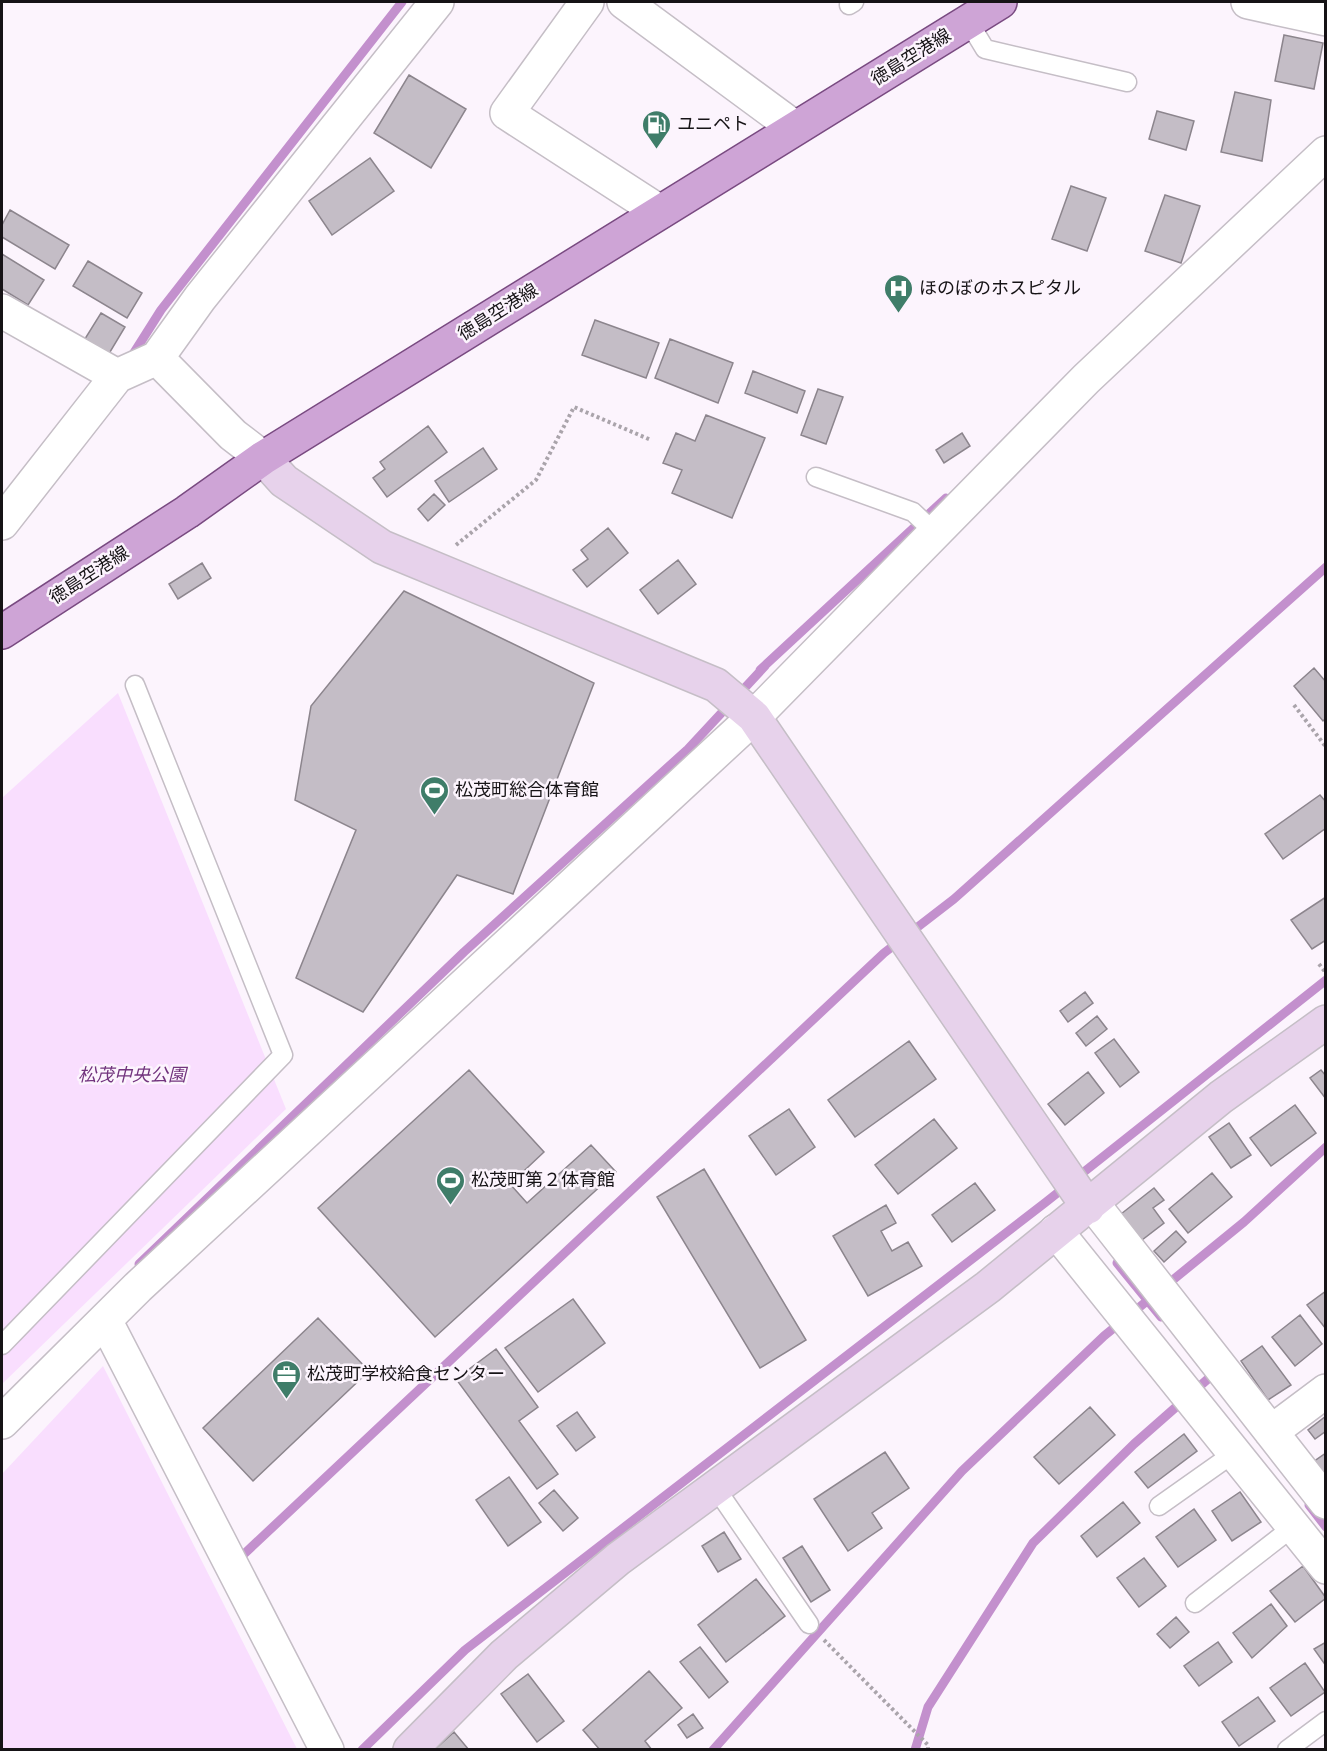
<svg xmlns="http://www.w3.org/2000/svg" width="1327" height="1751" viewBox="0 0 1327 1751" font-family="'Crimson Pro','Noto Sans JP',serif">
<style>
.green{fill:#f9defe}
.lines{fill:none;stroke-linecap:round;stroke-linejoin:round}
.stream{stroke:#c390cd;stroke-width:9}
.building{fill:#c4bdc6;stroke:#8c858d;stroke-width:1.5}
.lane-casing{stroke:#c5bec6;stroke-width:21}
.street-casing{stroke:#c5bec6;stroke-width:36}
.secondary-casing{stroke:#c5bec6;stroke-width:36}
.primary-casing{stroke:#794a81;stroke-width:36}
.path{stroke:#aaa4ab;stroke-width:4;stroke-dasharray:3 3;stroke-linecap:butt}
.lane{stroke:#fff;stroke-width:18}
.street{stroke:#fff;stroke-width:33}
.secondary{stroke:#e7d2eb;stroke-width:33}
.primary{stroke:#cea4d6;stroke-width:33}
.labels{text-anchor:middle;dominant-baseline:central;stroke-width:5;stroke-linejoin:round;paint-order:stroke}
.street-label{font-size:18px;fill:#161316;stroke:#fcf4fd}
.poi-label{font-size:18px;fill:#161316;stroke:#fcf4fd;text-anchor:start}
.park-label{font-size:18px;font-style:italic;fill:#72347e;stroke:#fcf4fd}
</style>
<rect width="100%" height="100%" fill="#fcf4fd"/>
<path class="green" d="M118,693l168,416 -284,275v-586z
M103,1366l194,383h-295v-275z"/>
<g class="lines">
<path class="stream" d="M130,359l31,-49 241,-308
M760,670l186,-172
M1117,1263l44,54
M139,1264l325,-312 224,-203 77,-83
M1309,1505l17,22
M243,1555l641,-602 70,-54 372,-332
M362,1750l103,-100 581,-448 280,-222
M713,1750l249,-279 142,-135 140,-114 82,-75
M915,1750l13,-43 105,-164 101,-99 75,-66"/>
</g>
<path class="building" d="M1284,35l39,8 -9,46 -39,-8z
M409,75l57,34 -35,59 -57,-35z
M1235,92l36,8 -9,61 -41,-9z
M1157,111l37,10 -8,29 -37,-11z
M370,158l24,33 -62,44 -23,-34z
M1071,186l35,12 -19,53 -35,-12z
M1165,195l35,11 -19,57 -36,-12z
M10,210l59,35 -14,24 -53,-32v-12z
M2,254l42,26 -16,25 -26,-16z
M88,261l54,32 -15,25 -54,-32z
M101,313l24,14 -18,30 -24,-15z
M595,320l64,23 -13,35 -64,-23z
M670,339l63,24 -15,40 -63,-25z
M753,371l52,20 -8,22 -52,-20z
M818,389l25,8 -17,47 -25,-9z
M706,415l59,23 -33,80 -60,-25 10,-23 -19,-7 13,-30 19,8z
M428,426l19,26 -60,45 -14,-19 12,-9 -5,-7z
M962,433l8,13 -26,17 -8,-13z
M483,448l14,21 -48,33 -14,-21z
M434,494l11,11 -17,16 -10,-12z
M608,528l20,25 -41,34 -14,-17 15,-11 -7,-9z
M678,560l18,24 -38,30 -18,-24z
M202,563l9,15 -33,21 -9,-15z
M404,591l190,92 -81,211 -56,-19 -94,137 -67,-34 60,-148 -61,-30 16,-94z
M1314,668l12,14v36l-3,3 -29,-35z
M1320,795l6,7v26l-43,31 -18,-25z
M1326,897v43l-14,9 -21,-29z
M1085,992l8,11 -25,19 -8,-11z
M1097,1016l10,13 -21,17 -10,-13z
M1114,1039l25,33 -19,15 -25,-34z
M909,1041l27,38 -81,58 -27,-37z
M469,1070l75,82 -34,32 17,19 64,-58 25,27 -181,165 -117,-129z
M1321,1070l5,6v23l-16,-21z
M1088,1072l16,21 -39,32 -17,-21z
M1295,1105l21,28 -45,33 -21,-28z
M789,1109l26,38 -39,28 -27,-39z
M934,1119l23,29 -59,46 -23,-29z
M1229,1123l22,32 -20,13 -22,-31z
M704,1169l102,171 -46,28 -103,-171z
M1212,1173l20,24 -44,36 -19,-24z
M975,1183l20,27 -43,32 -20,-27z
M1154,1188l10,12 -11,8 11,15 -22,17 -21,-26z
M886,1205l10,18 -15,8 11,20 16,-9 14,24 -54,30 -35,-60z
M1176,1231l10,11 -22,20 -10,-11z
M1326,1291v38l-19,-24z
M573,1299l32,44 -67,49 -33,-44z
M1300,1315l22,29 -27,22 -23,-29z
M318,1318l51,53 -116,110 -50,-53z
M1262,1346l29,39 -23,15 -27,-39z
M496,1349l42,58 -19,14 39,53 -21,15 -81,-110z
M1090,1407l25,28 -56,49 -25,-27z
M577,1412l18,25 -19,14 -19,-25z
M1326,1416v15l-11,8 -7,-9z
M1184,1434l13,17 -49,37 -13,-16z
M885,1452l24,36 -37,25 10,15 -34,23 -34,-52z
M1326,1453v26l-13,-17z
M509,1477l32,45 -33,24 -32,-46z
M554,1490l24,28 -15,13 -24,-28z
M1240,1492l21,30 -29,19 -20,-30z
M1123,1502l17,21 -43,34 -16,-21z
M1194,1509l22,31 -38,27 -22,-30z
M724,1532l17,27 -23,13 -16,-26z
M802,1546l28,44 -19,12 -28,-44z
M1144,1558l22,28 -27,21 -22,-29z
M1303,1566l23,32 -31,24 -25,-31z
M756,1579l29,37 -59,46 -28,-37z
M1271,1604l16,22 -35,32 -19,-25z
M1176,1617l13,15 -19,16 -13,-14z
M1218,1642l14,20 -33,24 -15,-20z
M1326,1642v24l-12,-17z
M700,1647l28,35 -19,16 -29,-36z
M1305,1663l20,29 -34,24 -21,-28z
M649,1671l33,37 -37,33 7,9h-52l-17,-20z
M528,1674l36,47 -27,21 -36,-48z
M1258,1697l17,24 -36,25 -17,-24z
M693,1714l10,14 -16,10 -9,-13z
M454,1732l15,18h-35z"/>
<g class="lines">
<defs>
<path id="lane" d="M849,5l5,-3
M968,21l17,28 142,33
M816,477l97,35 22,21
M2,1345l281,-290 -148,-370
M715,1487l94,137
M1159,1506l75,-53
M1195,1603l98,-76
M1287,1750l39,-29"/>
<path id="street" d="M587,2l-80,111 153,99
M624,2l171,126
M1248,2l78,17
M2,311l115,65 40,-18 43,-60 237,-296
M157,358l76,77 30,23
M2,523l115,-147
M1092,1203l234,299
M1056,1231l270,336
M105,1320l222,430
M2,1422l136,-135 616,-570 332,-338 240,-226
M1271,1432l55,-41"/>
<path id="secondary" d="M263,458l21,23 98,66 334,138 38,32 334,490
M410,1750l94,-95 114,-96 370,-272 233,-190 105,-75"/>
<path id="primary" d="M2,632l185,-120 76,-54 737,-456"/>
</defs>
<use href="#lane" class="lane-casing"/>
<use href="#street" class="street-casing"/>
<use href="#secondary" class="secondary-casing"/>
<use href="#primary" class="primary-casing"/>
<path class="path" d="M456,545l80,-65 38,-73 77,33
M1294,705l32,42
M1319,964l7,9
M824,1640l104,105v5"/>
<use href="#lane" class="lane"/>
<use href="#street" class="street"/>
<use href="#secondary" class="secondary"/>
<use href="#primary" class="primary"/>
</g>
<defs>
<symbol id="fuel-pin" viewBox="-11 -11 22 30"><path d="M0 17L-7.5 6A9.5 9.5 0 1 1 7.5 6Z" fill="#3f7d69" stroke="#fcf4fd"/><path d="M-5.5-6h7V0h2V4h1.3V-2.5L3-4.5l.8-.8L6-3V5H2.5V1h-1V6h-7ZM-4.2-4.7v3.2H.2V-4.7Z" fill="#fff"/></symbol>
<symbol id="hospital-pin" viewBox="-11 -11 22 30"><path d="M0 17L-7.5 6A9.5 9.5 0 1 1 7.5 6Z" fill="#3f7d69" stroke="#fcf4fd"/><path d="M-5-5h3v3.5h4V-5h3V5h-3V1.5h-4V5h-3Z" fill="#fff"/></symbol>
<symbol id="stadium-pin" viewBox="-11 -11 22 30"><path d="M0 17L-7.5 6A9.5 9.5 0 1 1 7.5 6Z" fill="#3f7d69" stroke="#fcf4fd"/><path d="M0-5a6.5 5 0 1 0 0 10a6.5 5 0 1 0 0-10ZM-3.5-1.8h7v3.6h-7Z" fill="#fff"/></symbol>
<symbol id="office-pin" viewBox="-11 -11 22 30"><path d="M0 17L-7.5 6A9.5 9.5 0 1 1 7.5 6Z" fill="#3f7d69" stroke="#fcf4fd"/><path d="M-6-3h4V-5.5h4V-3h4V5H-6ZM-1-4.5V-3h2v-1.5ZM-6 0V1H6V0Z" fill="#fff"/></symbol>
</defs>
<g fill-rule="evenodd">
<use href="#fuel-pin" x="640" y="108" width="33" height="45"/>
<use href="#hospital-pin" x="882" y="272" width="33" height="45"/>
<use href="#stadium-pin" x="418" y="774" width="33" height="45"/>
<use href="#stadium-pin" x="434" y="1164" width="33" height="45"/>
<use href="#office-pin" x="270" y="1358" width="33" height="45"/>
</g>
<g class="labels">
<g class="street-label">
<text transform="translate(911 57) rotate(-32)">徳島空港線</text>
<text transform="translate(498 312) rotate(-32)">徳島空港線</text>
<text transform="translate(89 575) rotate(-33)">徳島空港線</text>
</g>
<g class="poi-label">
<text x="677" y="124">ユニペト</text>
<text x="919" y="288">ほのぼのホスピタル</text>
<text x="455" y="790">松茂町総合体育館</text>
<text x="471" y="1180">松茂町第２体育館</text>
<text x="307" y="1374">松茂町学校給食センター</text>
</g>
<g class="park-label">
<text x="132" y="1075">松茂中央公園</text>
</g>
</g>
<rect width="1327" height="1751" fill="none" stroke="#161316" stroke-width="6"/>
</svg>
